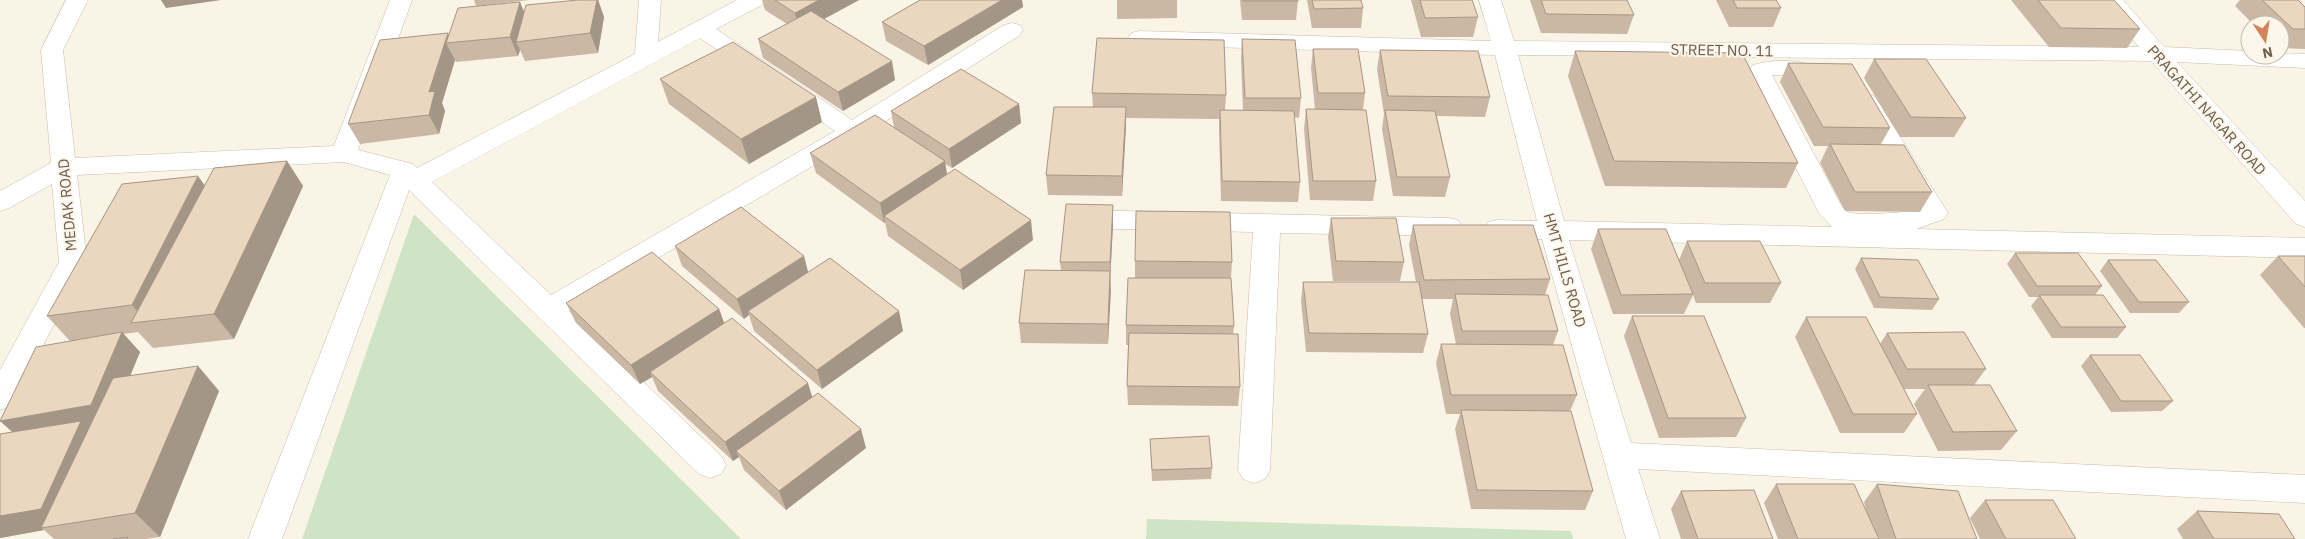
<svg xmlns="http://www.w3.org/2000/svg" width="2305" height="539" viewBox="0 0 2305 539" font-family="'IBM Plex Sans',sans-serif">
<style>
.green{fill:#cee4c5}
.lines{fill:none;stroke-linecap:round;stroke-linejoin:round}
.minor-casing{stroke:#c8bcad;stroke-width:1}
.minor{fill:#fff;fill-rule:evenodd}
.wall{fill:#cab8a5}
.shaded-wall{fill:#a49686}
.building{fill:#ebd6c0;stroke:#a49686}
.labels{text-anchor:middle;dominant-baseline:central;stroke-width:4;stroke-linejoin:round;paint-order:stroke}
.street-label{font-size:15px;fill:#6e5d4e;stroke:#fcf7ea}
</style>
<rect width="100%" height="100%" fill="#f9f4e5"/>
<path class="green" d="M414,214l327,325h-439z
M1147,519l424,12 2,8h-427z"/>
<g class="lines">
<defs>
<path id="minor" d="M66,0h22l-25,50 12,108 259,-12 56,-146h22l-54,150 55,14 4,4 218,-114 4,-54h22l-3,42 79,-42h28l-3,5 -46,24 136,91 152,-95 8,-2 8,2 3,5 -3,5 -159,102 -292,174 152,145 5,9 -5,9 -11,4 -11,-4 -290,-284 -127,349h-34l142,-364 -46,-13 -267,13 10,87 -76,144 -11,4v-40l59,-108 -7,-78 -43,24 -9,3v-20l51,-28 -10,-113zM700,38l135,93 -284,164 -119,-113z
M1479,0h22l13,41 625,6 -39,-47h23l41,47 86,4v4l55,-1v14l-128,-6 128,139v26l-9,-3 -145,-163 -633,-6 46,166 268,6 -13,-14 -72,-140 6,-8c18,-5 36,-6 54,-1l4,5 -4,5 -8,2 -27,-1 70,132c2,2 4,4 6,5 10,4 61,1 71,-3l-64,-107 4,-5 8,-3 8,3 73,116 -4,6 -28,10 389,9v20l-736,-18 62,203 674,32v28l-667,-34 22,70h-34l-84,-300 -45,-1 -9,-2 -4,-7 4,-7 9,-2 40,1 -42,-166 -356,-10 -8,-2 -3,-5 3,-5 8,-2 352,10z
M1077,210l372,8 9,2 4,7 -4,7 -9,2 -169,-3 -10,237 -5,9 -11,4 -11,-4 -5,-9 15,-238 -176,-4 -9,-3 -4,-6 4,-6z"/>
</defs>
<use href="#minor" class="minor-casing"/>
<use href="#minor" class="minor"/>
</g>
<path class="wall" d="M474,0h55l-53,6z
M578,0h20l6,17 -6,36 -73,8 -5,-11 -2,6 -62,6 -1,-2 -13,43 3,8 -6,23 -79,10 -12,-20 101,-89 75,-24z
M762,0h97l-35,19 71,61 -52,31 -80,-53 -5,-19 29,-15 -22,-14z
M920,0h102l1,7 -95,58 -42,-24 -4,-19z
M1117,0h60v18l-60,1z
M1240,0h58l-2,20h-54z
M1307,0h54l2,8 -2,20h-49z
M1411,0h61l6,17 -5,20h-52z
M1530,0h97l7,15 -7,19 -86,-1z
M1716,0h60l5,8 -8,19h-44z
M2011,0h103l26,29 -13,19 -78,-1z
M2240,0h58l7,7v42l-25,-1v-23h-26l-19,-19z
M1242,39l59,59 -2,20 -5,-1 6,65 -2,20 -77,-1 -2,-71v-11l-93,-1 -4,78 -74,-1 -2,-20 47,-68 -1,-14 134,2 -1,15 18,1 -2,-52z
M1313,49l52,44 -2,17 13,71 -3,20 -63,-1 -6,-71 2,-20h9l-4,-41z
M1380,50l110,47 -5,20 -48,-1 13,61 -5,20 -52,-1 -11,-67 2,-15 -7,-45z
M1575,51l223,112 -12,25 -181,-2 -37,-110z
M1874,59l92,59 -12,19h-54l-36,-59z
M1788,63l102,65 -9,16 51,48 -12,20 -75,-1 -25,-48 8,-17h-14l-34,-64z
M660,79l162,43 -73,42 -80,-60z
M1019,104l2,19 -69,45 -7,-4 2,11 86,65 -70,50 -75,-54 -3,-14 -1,1 -68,-50 -6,-20 84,-26 -3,-16z
M287,161l16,25 -69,153 -81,9 -15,-16 -15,2 17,18 -10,24 68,-10 21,25 -59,146 -14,2h-92l-10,-9 -44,8v-104l13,-2 -13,-11 88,-83 -18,3 -23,-25 158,-131z
M1113,205v20l-3,56 -2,63 -87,-1 -2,-20 42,-53 -1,-8z
M1331,218l73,44 -4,19h-67l-5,-44z
M1413,225l137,54 -5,16 13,36 -5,14 24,50 -7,16 23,80 -8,19 -114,-1 -16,-80 5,-15h-14l-10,-51 5,-19h15l-6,-30 3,-15h-31l6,35 -5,19 -117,-1 -5,-51 2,-19h113l-7,-37z
M1598,229l81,31 8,-19 94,42 -11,20h-74l-3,-8 -9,19h-71l-22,-65z
M675,246l129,10 4,16 95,59 -81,58 -68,-58 -5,-16 -5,4 -62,-53z
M2015,253l87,33 -7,9 31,32 -9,11h-65l-21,-32 7,-9h-9l-22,-33z
M2278,256h27v72h-1l-44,-53z
M1861,258l78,41 -7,11 -58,-2 -19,-39z
M2108,260l81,42 -10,11h-49l-30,-42z
M1135,261l97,1 -1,16 3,48 -1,8 7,53 -2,19 -110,-1 -1,-19 1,-41h-2v-20l9,-47z
M566,303l153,6 5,14 89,74 53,51 -80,62 -42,-40 -5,-13 -6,4 -75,-70 -6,-14 -12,7 -64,-61z
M1632,316l114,102 -10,19 -77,1 -35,-102z
M1806,317l74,27 7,-11 99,36 -12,16 43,46 -16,19 -63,1 -24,-47 11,-15h-21l13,25 -13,19h-64l-45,-96z
M2090,355l83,46 -11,10 -51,1 -30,-46z
M1150,439l62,29 -1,11 -59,2z
M1776,484l91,30 -3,-12 13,-18 100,55h-199l-14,-36z
M1681,491l92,48h-92l-10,-30z
M1985,500l91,39h-96l-10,-21z
M2197,511l98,28h-112l-6,-10z"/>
<path class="shaded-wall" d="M161,0h60l-55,8z
M597,0h1l6,17 -6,36 -8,-20z
M819,0h40l-59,32 -5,-19z
M1002,0h20l1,7 -95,58 -4,-19z
M520,2l8,19 -12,21 4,8 -2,6 -8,-19z
M448,33l5,9 -7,1 9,17 -13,43 3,8 -6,23 -10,-19v-23z
M892,61l3,19 -52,31 -5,-19z
M816,97l6,25 -73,42 -8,-25z
M1019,104l2,19 -69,45 -3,-19z
M1126,107v20l-4,69v-20z
M287,161l16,25 -69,153 -20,-25z
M945,161l3,20 -64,35 1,6 -1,1 -4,-20z
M198,176l18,25 -70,121 -14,-17z
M1113,205v20l-3,56v-19z
M1031,220l2,20 -70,50 -3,-20z
M804,256l5,20 -61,35 1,4 -5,4 -7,-20z
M1110,271l1,20 -3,53v-20z
M719,309l7,19 -76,44 2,5 -12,7 -9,-19z
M899,311l4,20 -81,58 -5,-19z
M122,332l18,20 -30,72 -22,4 12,12 -59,88 3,2 -44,8v-22l21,-76 -21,-19z
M198,366l21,25 -59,146 -25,-24z
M808,383l6,20 -78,48 3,6 -6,4 -8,-19z
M861,429l5,19 -80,62 -7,-19z"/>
<path class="building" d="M578,0h19l-7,33 -74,9 10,-37z
M775,0h44l-24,13z
M920,0h82l-78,46 -42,-24z
M1243,0h55v1h-55z
M1312,0h49l2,8 -49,1z
M1420,0h52l6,17 -53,1z
M1541,0h86l7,15 -88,-1z
M1733,0h43l5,8h-44z
M2038,0h76l26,29 -79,-1z
M2262,0h36l7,7v22h-12z
M520,2l-10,35 -64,6 12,-35z
M811,11l81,50 -54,31 -80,-53z
M448,33l-19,59 6,-1 -6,24 -81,9 32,-84z
M1097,38l127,2 2,55 -134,-2z
M1242,39l53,1 6,58h-56z
M733,42l83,55 -75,42 -81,-60z
M1313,49h45l7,44h-47z
M1380,50l98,1 12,46 -102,-1z
M1575,51l167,2 56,110 -184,-2z
M1874,59h52l40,59 -55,-1z
M1788,63l64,1 38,64 -67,-1z
M961,69l58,35 -70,45 -58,-38z
M1054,107h72l-4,69 -76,-1z
M1306,109l60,1 10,71h-63z
M1220,110l74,1 6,71 -78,-1z
M1385,110l50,1 15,66h-53z
M875,115l70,46 -65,42 -70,-50z
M1830,144l74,1 28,47h-77z
M287,161l-73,153 -83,9 83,-155z
M955,169l76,51 -71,50 -76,-54z
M198,176l-66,129 -85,11 75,-132z
M1066,204l47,1 -3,57h-50z
M741,207l63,49 -67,43 -62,-53z
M1136,211l94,1 2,50 -97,-1z
M1331,218h65l8,44 -68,-1z
M1413,225h120l17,54 -126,1z
M1598,229h68l27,65 -72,1z
M1687,241h73l21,42h-76z
M652,252l67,57 -88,56 -65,-62z
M2015,253h63l24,33h-65z
M2278,256h27v31z
M830,258l69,53 -82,59 -69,-59z
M1861,258l57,2 21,39 -59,-2z
M2108,260h48l33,42h-50z
M1025,270l85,1 -2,53 -89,-1z
M1128,278h103l3,48 -108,-1z
M1303,282h116l9,52 -119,-1z
M1455,294l93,1 10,36h-96z
M2039,295h64l23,32h-65z
M1632,316h72l42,102h-78z
M1806,317h60l51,97h-64z
M732,318l76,65 -83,59 -75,-70z
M122,332l-31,73 -91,16 36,-74z
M1964,332l22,37h-79l-20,-36z
M1129,333l109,1 2,53 -113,-1z
M1441,344l122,1 14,50h-126z
M2090,355h50l33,46h-52z
M198,366l-63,147 -94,15 72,-150z
M1928,385h62l27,46 -64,1z
M818,393l43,36 -82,62 -43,-40z
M1461,410l110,1 22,80 -116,-1z
M81,421l-40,88 -41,7v-82z
M1209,436l3,32 -60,2 -2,-31z
M1776,484h78l25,55h-81z
M1877,484l81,7 19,48h-81z
M1754,490l19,49h-75l-17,-48z
M1985,500h68l23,39h-70z
M2197,511l82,3 16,25h-81z
M128,537l-1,2h-14z"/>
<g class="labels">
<g class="street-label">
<text transform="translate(1722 50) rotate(1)">STREET NO. 11</text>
<text transform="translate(2207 110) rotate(48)">PRAGATHI NAGAR ROAD</text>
<text transform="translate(67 205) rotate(-95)">MEDAK ROAD</text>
<text transform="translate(1565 270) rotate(74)">HMT HILLS ROAD</text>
</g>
</g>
<g transform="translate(2265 40) rotate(168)"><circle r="24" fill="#fcf7ea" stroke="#c3b9ac"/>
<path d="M0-4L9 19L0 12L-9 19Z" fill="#d3845a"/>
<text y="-8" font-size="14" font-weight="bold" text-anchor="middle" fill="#6e5d4e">N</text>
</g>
</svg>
